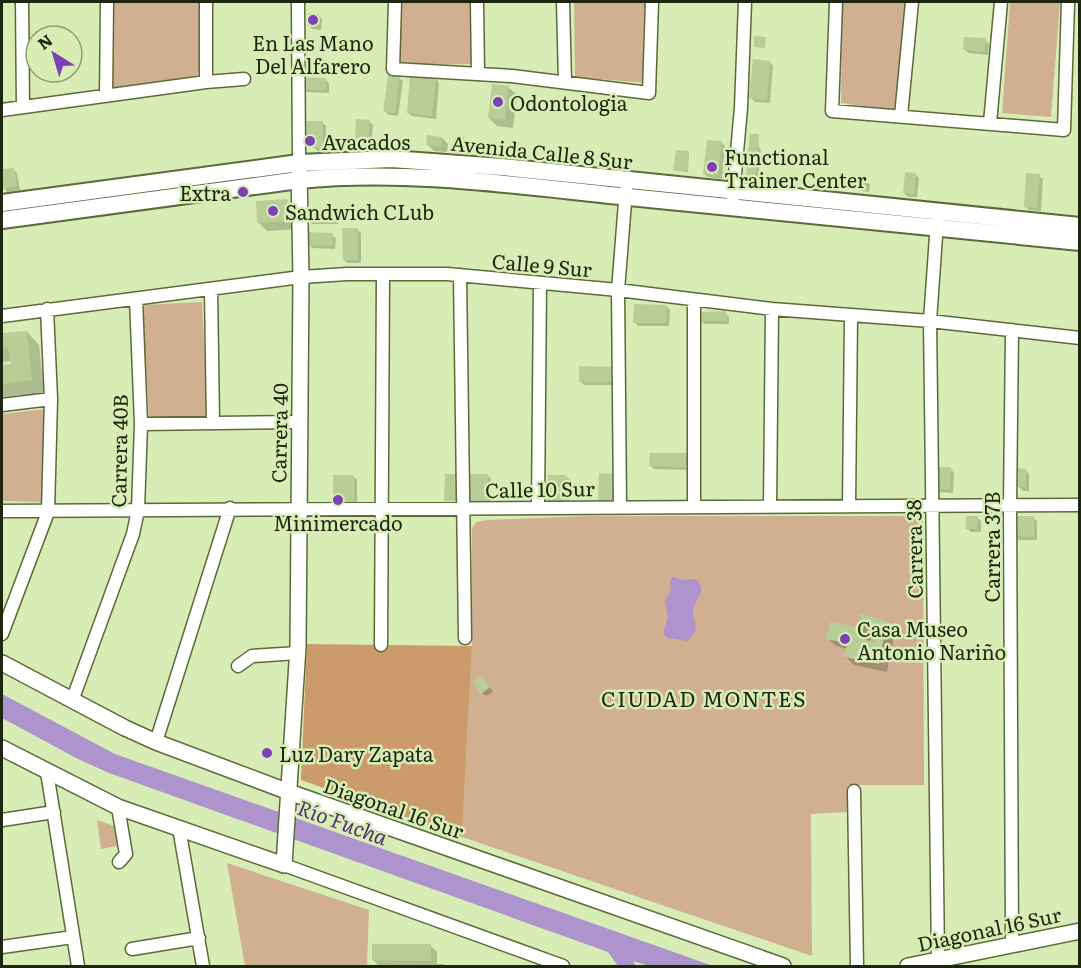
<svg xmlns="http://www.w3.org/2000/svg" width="1081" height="968" viewBox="0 0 1081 968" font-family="Literata,serif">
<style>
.green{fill:#d1b092}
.forest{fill:#cc9b6c}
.water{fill:#ad94cd}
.shadow{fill:#0003;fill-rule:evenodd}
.building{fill:#b9cd96;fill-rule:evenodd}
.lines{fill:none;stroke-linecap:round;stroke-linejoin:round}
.minor-casing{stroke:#5a6b38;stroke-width:15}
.tertiary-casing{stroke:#5a6b38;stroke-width:18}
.secondary-casing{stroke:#5a6b38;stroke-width:20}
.minor{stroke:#fff;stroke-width:12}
.tertiary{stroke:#fff;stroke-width:15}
.secondary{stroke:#fff;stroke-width:16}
.poi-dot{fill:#7d41b7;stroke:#d8edb5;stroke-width:2}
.labels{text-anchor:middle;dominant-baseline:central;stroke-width:5;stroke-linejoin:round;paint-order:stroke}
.poi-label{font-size:20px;fill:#1f2610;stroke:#d8edb5;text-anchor:start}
.street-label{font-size:20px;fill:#1f2610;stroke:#d8edb5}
.neighbourhood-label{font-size:21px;letter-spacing:1.5px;fill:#1f2610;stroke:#d8edb5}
.water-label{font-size:21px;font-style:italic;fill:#543277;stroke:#d8edb5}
</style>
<rect width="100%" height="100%" fill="#d8edb5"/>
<path class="green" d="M111,2h89l-1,78 -86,12z
M399,2h75v62l-75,1z
M574,2h74l-1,81 -72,-6z
M842,2h65l-11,108 -55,-7z
M1010,2h50l-9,115 -49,-4z
M202,302l6,115 -59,3 -7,-115z
M45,409l-2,93 -41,-1v-87z
M590,516h333l1,269h-76l-1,27 -36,2 1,142 -350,-119 10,-191v-118l4,-6 11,-2z
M97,820l17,6 3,20 -16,3z
M227,863l142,47 -2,56h-122z"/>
<path class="forest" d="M307,644l165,2 -10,191 -161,-57z"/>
<path class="water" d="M673,577l9,3 14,-1c12,13 0,18 -3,31 -1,7 3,13 3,20l-8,11 -20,-3 -5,-4 5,-17 -3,-16 6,-11 -1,-9z
M2,694l113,60 598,212h-64l-16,-5 3,5h-18l-10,-14 -499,-179 -31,-14 -76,-41z"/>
<path class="shadow" d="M318,15l4,4 -1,11 -9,-1 -3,-4z
M985,40l4,4 -1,11 -20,-2 -3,-3z
M770,62l3,4 -3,37 -15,-1 -4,-4z
M399,78l4,3 -5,35 -9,-1 -4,-4z
M436,79l3,4 -3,36 -24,-3 -4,-3z
M326,80l3,3v10l-22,-1 -3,-4z
M508,87l9,8 -4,33 -16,-2 -8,-8z
M369,121l4,4 -2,22 -11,-1 -4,-4z
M322,122l4,4v25h-8l-11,-10z
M758,136l1,12 2,2 -3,29h-7l-4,-4z
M442,138l6,6 -1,8 -13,-1 -6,-6z
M722,143l3,3 -3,33 -14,-2 -4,-3z
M689,152l-1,20 -12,-1 -1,-1z
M13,169l4,4 3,17 -13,2 -3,-4 -2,-17z
M915,174l4,4 -2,19h-9l-4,-4z
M1039,176l4,3 -2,32 -12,-1 -4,-4z
M858,181l8,1 4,3 -1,7 -7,-1 -4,-4z
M287,201l9,8 1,20 -30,2 -9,-9z
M335,210l3,4v10h-26l-3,-4z
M357,229l4,4v30h-13l-4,-3z
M332,235l4,3 -1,11 -23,-1 -3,-4z
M666,306l4,4 -1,16h-31l-3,-4z
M725,313l4,4v7h-24l-4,-3z
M27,332l12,13 5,48 -42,4v-30l10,-2v-4l-10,1v-27z
M581,368l39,17h-36l-4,-4z
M685,455l4,3v12l-35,-1 -3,-3z
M951,469l3,4 -1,20 -14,-1 -4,-4z
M1026,470l3,4v17h-6l-4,-4z
M487,475l4,4v26h-16l-4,-3z
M353,476l4,4v25h-18l-4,-4z
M566,477l4,3 -1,25 -15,1z
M1033,517l4,4v19h-18l-4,-4z
M977,518l4,3v11h-10l-4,-4z
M862,616l24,7 9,8 -8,41 -33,-7 -8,-8 1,-8 -11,-3 -8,-8 31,-9zM872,632l6,1 -2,11 -6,-1z
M486,682l7,10 -7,4 -4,-3z
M431,946l6,6v12h6l2,2h-66l-6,-6z"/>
<path class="building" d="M308,13l11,1 -1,12h-11z
M754,36l12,1 -1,11 -11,-1z
M964,37l22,1 -1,14 -22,-2z
M753,59l17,2 -3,39 -18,-2z
M388,75l12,1 -5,37 -12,-2z
M410,76l26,2 -4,38 -25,-3z
M302,77l24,1v12l-24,-1z
M492,84l17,2 -4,34 -17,-2z
M356,119l14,1 -2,24 -13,-1z
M306,121h17v27h-10l-7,-7z
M750,134h9l-4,42 -9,-1z
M427,135l15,2 -1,10 -15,-2z
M455,136l9,1 -2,11 -8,-1z
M707,140l15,1 -4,35 -15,-2z
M676,150l13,1 -2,20 -14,-1z
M14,168l3,18 -15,3v-20z
M905,172l11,1 -2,21 -11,-1z
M1026,173l14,1 -3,34 -13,-1z
M288,199l1,22 -32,2 -1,-22z
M307,208l28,1v12h-28z
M342,228h16v32h-15z
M308,232l25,1 -1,13 -25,-1z
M634,304l33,1 -1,18h-33z
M726,311v10h-27v-9z
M27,331l5,49 -30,4v-19l9,-1 -3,-17 -6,1v-15z
M579,366l39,1 -1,15h-38z
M650,453h36v14l-37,-1z
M935,467h16l-1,22h-16z
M1018,468l8,1v18h-9z
M599,473l17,1 -2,27h-16z
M445,474h16l-1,27h-16z
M469,474h19v28h-19z
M333,475h21v27h-21z
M548,475h18v27h-18z
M966,516h12l-1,13h-11z
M1014,516h20v21l-20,-1z
M860,614l27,7 -8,43 -35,-7 3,-14 -21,-4 4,-17 28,5zM864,625l13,2 -2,15 -14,-3z
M482,676l8,11 -9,7 -8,-12z
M372,944h59v17l-59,-1z"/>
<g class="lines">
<defs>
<path id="minor" d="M22,2l1,105
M298,2l1,161
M395,2l-2,67 119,7 137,17 3,-91
M477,2l1,71
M563,2l2,80
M836,2l-4,109 232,19 4,-128
M206,82v-80
M106,96l1,-94
M2,110l204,-28 38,-3
M901,116l11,-114
M990,123l11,-121
M732,207l9,-99 4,-106
M937,222l-7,99 8,638
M460,275l5,363
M211,289l2,134
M694,301v205
M2,316l299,-39 46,-3h100l171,16 154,19 158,12 150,17
M1012,330l-2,175 2,439
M2,405l49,-6
M141,424l158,-2
M770,506l2,-197
M849,506l2,-190
M538,507l2,-224
M620,507l-2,-217 8,-100
M2,511l1078,-6
M2,634l46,-122 3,-113 -4,-90
M381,645l2,-371
M238,666l14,-10 46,-3
M72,701l61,-167 5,-24 3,-86 -5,-125
M156,742l74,-234
M47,772l31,194
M854,791l3,175
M118,807l8,47 -7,8
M2,820l52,-8
M179,828l24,138
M284,865l279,101
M2,947l71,-10
M132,949l67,-11"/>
<path id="tertiary" d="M2,663l123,65 31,14 133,50 494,174
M2,748l116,59 166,58 14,-218 3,-370 -2,-107
M908,966l172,-35"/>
<path id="secondary" d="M2,203l297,-40 92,-4 111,8 578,59
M2,220l297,-40c110,-11 220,6 330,17 150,15 300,30 451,45"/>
</defs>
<use href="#minor" class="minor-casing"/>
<use href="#tertiary" class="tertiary-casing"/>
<use href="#secondary" class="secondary-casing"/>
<use href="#minor" class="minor"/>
<use href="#tertiary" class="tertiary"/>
<use href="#secondary" class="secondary"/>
</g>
<g class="poi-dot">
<circle cx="313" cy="20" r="6"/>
<circle cx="498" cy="102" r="6"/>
<circle cx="310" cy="141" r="6"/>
<circle cx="712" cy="167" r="6"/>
<circle cx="243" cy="192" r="6"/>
<circle cx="273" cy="211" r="6"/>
<circle cx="338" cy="500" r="6"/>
<circle cx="845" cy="639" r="6"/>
<circle cx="267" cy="753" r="6"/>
</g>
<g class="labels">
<g class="poi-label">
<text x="313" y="42" text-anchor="middle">En Las Mano<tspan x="313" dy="23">Del Alfarero</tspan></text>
<text x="510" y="102">Odontologia</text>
<text x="322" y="141">Avacados</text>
<text x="724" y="156">Functional<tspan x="724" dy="23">Trainer Center</tspan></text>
<text x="231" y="192" text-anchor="end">Extra</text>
<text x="285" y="211">Sandwich CLub</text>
<text x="338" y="522" text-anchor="middle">Minimercado</text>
<text x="857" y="628">Casa Museo<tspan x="857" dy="23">Antonio Nariño</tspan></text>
<text x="279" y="753">Luz Dary Zapata</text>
</g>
<g class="street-label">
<text transform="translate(542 151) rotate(6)">Avenida Calle 8 Sur</text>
<text transform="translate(542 264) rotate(5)">Calle 9 Sur</text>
<text transform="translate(278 433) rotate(-89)">Carrera 40</text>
<text transform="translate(118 451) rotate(-89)">Carrera 40B</text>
<text transform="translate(540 488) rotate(-1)">Calle 10 Sur</text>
<text transform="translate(991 547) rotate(-90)">Carrera 37B</text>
<text transform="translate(913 549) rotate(-91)">Carrera 38</text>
<text transform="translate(394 807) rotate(19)">Diagonal 16 Sur</text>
<text transform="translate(989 928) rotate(-12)">Diagonal 16 Sur</text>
</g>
<g class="neighbourhood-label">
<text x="704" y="697">CIUDAD MONTES</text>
</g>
<g class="water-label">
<text transform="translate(343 821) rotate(20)">Río Fucha</text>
</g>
</g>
<rect width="1081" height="968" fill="none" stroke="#1f2610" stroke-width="6"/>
<g transform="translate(54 54) rotate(323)"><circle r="28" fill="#d8edb5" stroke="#8e9d73" stroke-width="1.5"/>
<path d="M0-4.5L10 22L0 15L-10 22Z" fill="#7d41b7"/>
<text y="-9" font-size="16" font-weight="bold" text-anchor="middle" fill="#1f2610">N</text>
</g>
</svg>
